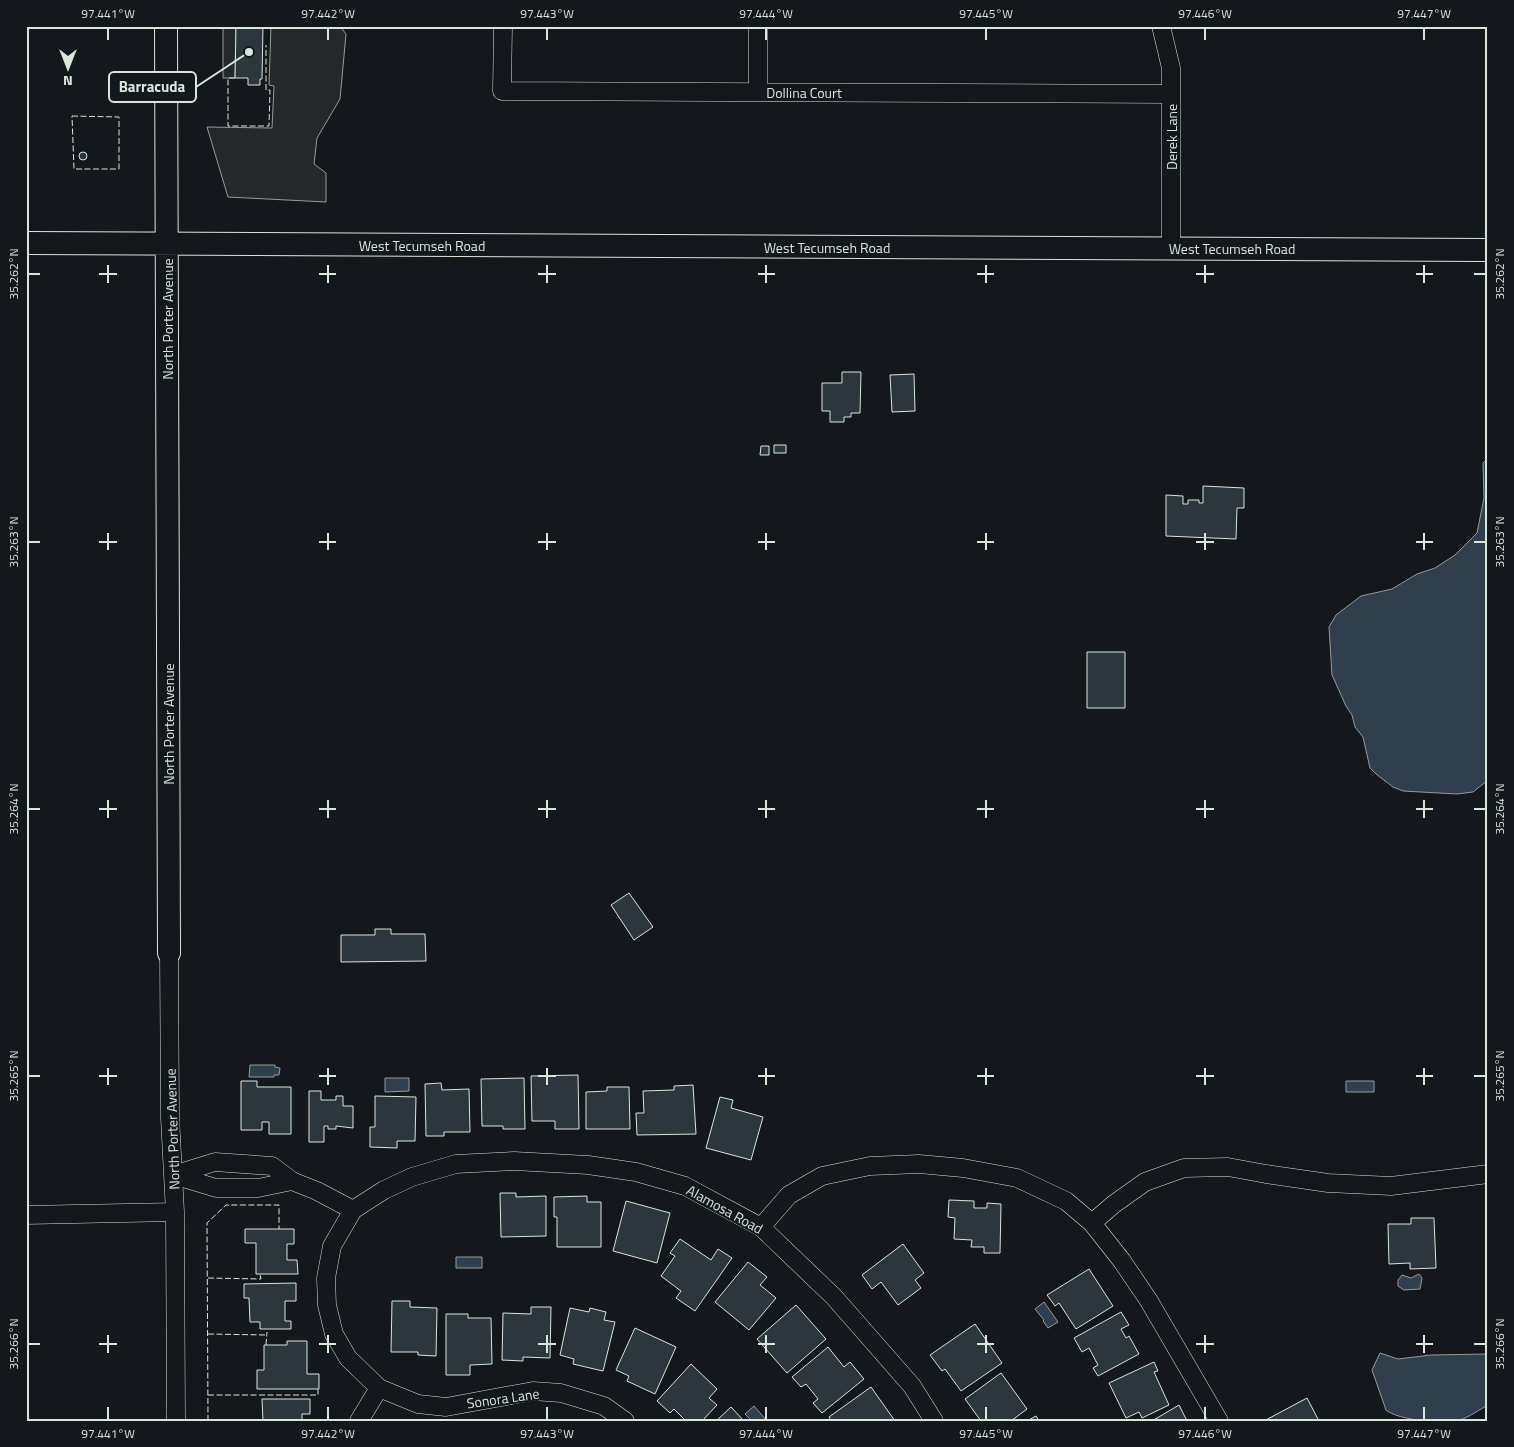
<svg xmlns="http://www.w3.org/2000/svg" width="1514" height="1447" viewBox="0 0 1514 1447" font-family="'Titillium Web',sans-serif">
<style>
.parking{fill:#24282b;stroke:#939e99}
.water{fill:#2f3f4d;stroke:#939e99}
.building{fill:#2c363c;stroke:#d8e6dc}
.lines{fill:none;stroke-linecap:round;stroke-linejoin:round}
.minor-casing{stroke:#d8e6dc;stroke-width:19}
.major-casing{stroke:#d8e6dc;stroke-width:24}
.minor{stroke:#14181c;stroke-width:18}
.major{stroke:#14181c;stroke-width:22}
.fence{stroke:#d8e6dc;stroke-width:1;stroke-dasharray:6 2.5;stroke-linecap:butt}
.ticks{fill:none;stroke:#d8e6dc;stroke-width:2}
.labels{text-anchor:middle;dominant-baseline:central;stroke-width:4;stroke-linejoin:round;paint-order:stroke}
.street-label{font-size:14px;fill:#d8e6dc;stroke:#14181c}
.leader{fill:none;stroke:#d8e6dc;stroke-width:2}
.callout-dot{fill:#d8e6dc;stroke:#14181c;stroke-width:2}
.callout{fill:#14181c;stroke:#d8e6dc;stroke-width:2}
.callout-label{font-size:15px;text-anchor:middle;font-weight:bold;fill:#d8e6dc}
.neatline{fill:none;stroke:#d8e6dc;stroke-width:2}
.ticks-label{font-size:12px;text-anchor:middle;fill:#d8e6dc}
</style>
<rect width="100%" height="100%" fill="#14181c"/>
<path class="parking" d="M223,26h13l-1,52h-12z
M271,26h69l6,8 -6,65 -23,39 -3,26 12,9v29l-98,-5 -21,-70 65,1 2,-42 -5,-1z"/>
<path class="water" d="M1488,458v322l-15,12 -16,2 -54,-3 -10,-4 -17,-13 -6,-6 -7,-31 -8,-10 -3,-12 -6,-9 -14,-31 -3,-48 7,-12 25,-19 31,-7 25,-15 18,-6 20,-13 22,-22 7,-35 -1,-35z
M250,1065h25v2l5,1 -1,7h-5v2h-25z
M385,1078h24v13l-24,1z
M1346,1081h28v11h-28z
M456,1257h26v11h-26z
M1419,1274l3,4 -2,11 -16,1 -6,-4v-6l4,-5 9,3z
M1044,1302l14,20 -10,6 -5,-7 1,-1 -9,-11z
M1380,1353l18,6 33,-4 57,-1v51c-9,5 -19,12 -28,15 -14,5 -63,0 -74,-10l-14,-40z
M754,1406l13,15h-15l-7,-7z"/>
<path class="building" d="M236,26h27l-1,53h-2v6h-12v-7h-13z
M79 156a4 4 0 1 1 8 0a4 4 0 1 1-8 0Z
M842,372h19l-1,41h-9v4h-7v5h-14v-11h-8v-28h20z
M914,374l1,37 -23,1 -2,-37z
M774,445h12v8h-12z
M761,446h8v9h-9z
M1203,486l41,2v20h-7l-1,31 -70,-3v-41l17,1v8h5v-4h11v3h4z
M1087,652h38v56h-38z
M629,893l24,34 -19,13 -23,-35z
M375,929h16v5h34l1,27 -85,1v-27h34z
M578,1075l1,54h-24v-8h-23l-1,-45z
M524,1078l1,51h-22v-3h-21l-1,-47z
M241,1081h16v6h34v47h-22v-12h-7v8h-21z
M441,1083l1,7 27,-1 1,43h-26v4h-18l-1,-52z
M693,1085l3,49 -59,1 -1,-22h8l-1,-22 31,-1v-4z
M607,1087h22l1,42h-44v-37l21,-1z
M309,1091h12v9h15v-4h7v10h10v22l-17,-2v3h-8v-3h-4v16h-15z
M375,1096l41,1 -1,44h-18v7l-27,-1v-20h5z
M720,1097l13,3 -2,8 32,9 -12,43 -45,-12z
M500,1193h16v4l30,-1v40l-45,1z
M587,1196v6h14v45h-44v-30h-3v-20z
M949,1200l25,1v7h13v-5l14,1 -1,49h-16v-6h-13l1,-7 -18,-1 1,-21 -7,-1z
M626,1201l44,12 -13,50 -44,-12z
M1411,1218h23l2,50 -26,1v-6l-21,1 -1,-40h23z
M245,1229h49v15h-7v16h10l1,14h-42v-31h-11z
M680,1239l31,21 7,-11 14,9 -37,53 -19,-13 5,-7 -20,-15 14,-20 -5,-3z
M903,1244l21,29 -9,7 6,8 -23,17 -17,-23 -9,7 -10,-14z
M748,1262l19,15 -7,8 16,13 -27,32 -34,-28z
M1089,1269l24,37 -37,23 -17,-26 -4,3 -8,-11z
M296,1283v18h-11v20h6v8h-31v-7h-10l-1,-24h-5v-14z
M392,1301h18v6l27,1 -1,48 -18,-1v-3h-27z
M796,1305l30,34 -39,34 -30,-34z
M531,1307h20l-1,51 -27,-1v4l-21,-1 1,-47 28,1z
M570,1308l19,4 1,-4 16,4 -2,8 11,2 -12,49 -30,-7 1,-5 -14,-4z
M1121,1312l8,13 -8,4 5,9 3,-2 10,18 -41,22 -5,-8 5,-3 -9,-17 -7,4 -8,-14z
M446,1314h22v4h23l1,46 -22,1v10h-24z
M975,1324l27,39 -41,28 -16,-22 -3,2 -12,-16z
M635,1328l41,19 -21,47 -28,-13 2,-5 -13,-6z
M287,1341h20v33h12v15h-62v-19h7v-25h23z
M828,1347l16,20 6,-5 14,17 -42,34 -9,-10 5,-4 -12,-15 -5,3 -9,-10z
M1154,1362l4,9 -4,1 15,33 -27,13 -3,-6 -13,6 -17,-35z
M691,1364l26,25 -8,9 8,7 -15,16h-16l-12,-12 -4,4 -13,-12z
M1001,1373l26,36 -16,12h-30l-16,-22z
M871,1387l24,34h-64l-2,-4z
M1307,1398l12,23h-55z
M262,1399h48v15h-8v7h-39z
M1179,1405l8,16h-35z
M731,1407l13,14h-28z
M1036,1416l3,5h-12z"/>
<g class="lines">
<defs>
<path id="minor" d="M503,26l-1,65 669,3
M1161,26l10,42v180
M758,92v-66
M169,953l1,165 5,94 1,209
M215,1162l57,4 20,15 -34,7h-42l-43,-13z
M292,1181l25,10 36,19 -21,36 -6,32 1,27 7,29 14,24 31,30 39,16 28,3 87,-16 28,2 43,13 21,15
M353,1210l31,-20 28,-13 44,-13 58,-3 74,4 48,7 49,14 76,41 73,70 78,89 22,35
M26,1215l149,-3
M1092,1223l22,-19 31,-22 39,-14 44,-1 38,7 62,9 63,3 97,-12
M761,1227l28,-32 33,-19 48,-10 49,-2 44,4 54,10 49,23 26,22 30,38 27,40 70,120
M359,1421l20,-33"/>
<path id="major" d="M166,26l3,927
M26,243l1462,7"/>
</defs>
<use href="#minor" class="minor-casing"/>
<use href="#major" class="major-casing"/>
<use href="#minor" class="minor"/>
<use href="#major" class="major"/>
<path class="fence" d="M235,78h-7v48h41l1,-36h-4v-45
M72,116l47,1v52h-45z
M208,1278l53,1 -1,-5
M208,1334l59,1
M266,1345l1,-13
M208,1395h110v-6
M208,1421l-1,-198 19,-18h53v24"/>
</g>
<path class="ticks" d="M108,28v12M328,28v12M547,28v12M766,28v12M986,28v12M1205,28v12M1424,28v12M108,265v18M328,265v18M547,265v18M766,265v18M986,265v18M1205,265v18M1424,265v18M28,274h12M99,274h18M319,274h17M538,274h18M758,274h17M977,274h17M1196,274h18M1416,274h17M1474,274h12M108,533v17M328,533v17M547,533v17M766,533v17M986,533v17M1205,533v17M1424,533v17M28,542h12M99,542h18M319,542h17M538,542h18M758,542h17M977,542h17M1196,542h18M1416,542h17M1474,542h12M108,800v18M328,800v18M547,800v18M766,800v18M986,800v18M1205,800v18M1424,800v18M28,809h12M99,809h18M319,809h17M538,809h18M758,809h17M977,809h17M1196,809h18M1416,809h17M1474,809h12M108,1068v17M328,1068v17M547,1068v17M766,1068v17M986,1068v17M1205,1068v17M1424,1068v17M28,1076h12M99,1076h18M319,1076h17M538,1076h18M758,1076h17M977,1076h17M1196,1076h18M1416,1076h17M1474,1076h12M108,1335v18M328,1335v18M547,1335v18M766,1335v18M986,1335v18M1205,1335v18M1424,1335v18M28,1344h12M99,1344h18M319,1344h17M538,1344h18M758,1344h17M977,1344h17M1196,1344h18M1416,1344h17M1474,1344h12M108,1407v13M328,1407v13M547,1407v13M766,1407v13M986,1407v13M1205,1407v13M1424,1407v13"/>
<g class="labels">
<g class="street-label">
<text x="804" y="92">Dollina Court</text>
<text transform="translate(1171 137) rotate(-90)">Derek Lane</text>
<text x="422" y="245">West Tecumseh Road</text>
<text x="827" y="247">West Tecumseh Road</text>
<text x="1232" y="248">West Tecumseh Road</text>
<text transform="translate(167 319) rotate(-90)">North Porter Avenue</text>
<text transform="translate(168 724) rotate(-90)">North Porter Avenue</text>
<text transform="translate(172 1129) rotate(-92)">North Porter Avenue</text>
<text transform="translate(725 1209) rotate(29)">Alamosa Road</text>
<text transform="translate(503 1398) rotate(-8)">Sonora Lane</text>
</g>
</g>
<path class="leader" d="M249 52L196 87"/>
<circle class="callout-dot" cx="249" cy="52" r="5"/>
<rect class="callout" x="109" y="72" width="87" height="30" rx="5"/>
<g class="callout-label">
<text x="152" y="92">Barracuda</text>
</g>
<rect width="1514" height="1447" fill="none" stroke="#14181c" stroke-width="55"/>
<g transform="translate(68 68) rotate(180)" stroke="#14181c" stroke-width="4" paint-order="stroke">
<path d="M0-4L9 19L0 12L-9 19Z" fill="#d8e6dc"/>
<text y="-8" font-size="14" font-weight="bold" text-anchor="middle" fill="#d8e6dc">N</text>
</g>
<rect x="28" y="28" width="1458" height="1392" class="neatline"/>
<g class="ticks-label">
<text x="108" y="18">97.441°W</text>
<text x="328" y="18">97.442°W</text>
<text x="547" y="18">97.443°W</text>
<text x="766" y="18">97.444°W</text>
<text x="986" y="18">97.445°W</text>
<text x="1205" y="18">97.446°W</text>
<text x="1424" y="18">97.447°W</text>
<text transform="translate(1500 274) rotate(-90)" y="4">35.262°N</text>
<text transform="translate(14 274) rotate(-90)" y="4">35.262°N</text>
<text transform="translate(1500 542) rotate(-90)" y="4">35.263°N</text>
<text transform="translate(14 542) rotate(-90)" y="4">35.263°N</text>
<text transform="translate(1500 809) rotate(-90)" y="4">35.264°N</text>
<text transform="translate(14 809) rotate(-90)" y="4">35.264°N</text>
<text transform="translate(1500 1076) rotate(-90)" y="4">35.265°N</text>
<text transform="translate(14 1076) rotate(-90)" y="4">35.265°N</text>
<text transform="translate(1500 1344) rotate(-90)" y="4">35.266°N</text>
<text transform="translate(14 1344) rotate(-90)" y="4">35.266°N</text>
<text x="108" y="1438">97.441°W</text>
<text x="328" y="1438">97.442°W</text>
<text x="547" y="1438">97.443°W</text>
<text x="766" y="1438">97.444°W</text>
<text x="986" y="1438">97.445°W</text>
<text x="1205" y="1438">97.446°W</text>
<text x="1424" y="1438">97.447°W</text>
</g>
</svg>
